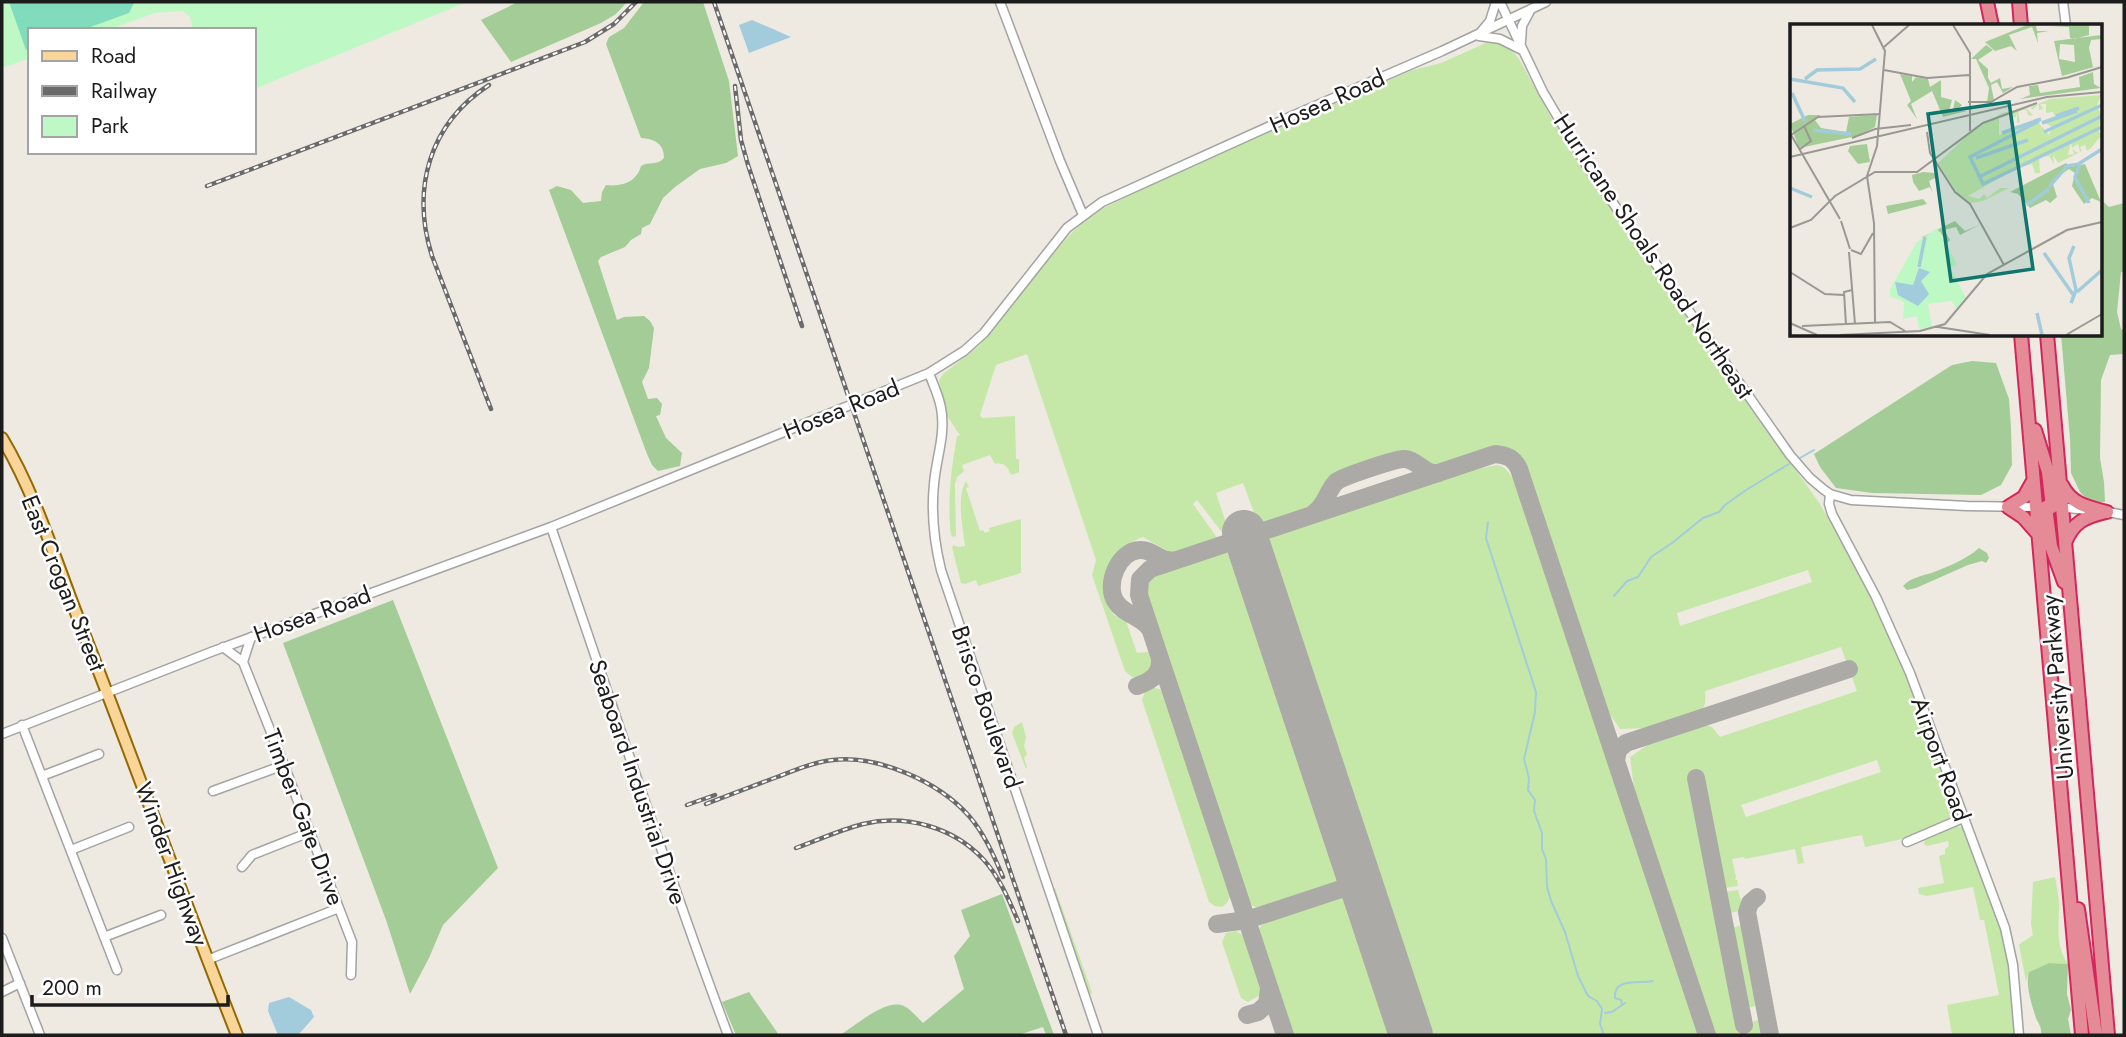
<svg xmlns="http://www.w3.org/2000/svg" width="2126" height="1037" viewBox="0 0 2126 1037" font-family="Jost,sans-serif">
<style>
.grass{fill:#c5e8a8;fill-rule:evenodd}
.forest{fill:#a4cc97}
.park{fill:#bef8c5}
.pitch{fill:#80dcbd}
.water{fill:#a2ccdb}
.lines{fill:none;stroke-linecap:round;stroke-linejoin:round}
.stream{stroke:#a2ccdb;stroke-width:2}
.taxiway{stroke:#acaaa6;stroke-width:18}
.runway{stroke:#acaaa6;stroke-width:44}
.minor-casing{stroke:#a3a3a3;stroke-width:11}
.major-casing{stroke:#926902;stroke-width:14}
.highway-casing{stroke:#d5265b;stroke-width:16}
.minor{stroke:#fff;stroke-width:8}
.major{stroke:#fad59a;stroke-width:10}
.highway{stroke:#e58a97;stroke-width:12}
.rail-casing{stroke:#6a6a6a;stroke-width:4.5}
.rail{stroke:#fff;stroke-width:2;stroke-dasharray:5;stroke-linecap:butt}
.labels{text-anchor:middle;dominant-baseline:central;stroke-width:5;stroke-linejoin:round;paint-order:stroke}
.street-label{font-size:24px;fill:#1c1c1c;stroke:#fff}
.inset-river{fill:none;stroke:#a2ccdb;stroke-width:3.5}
.inset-road{fill:none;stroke:#9a9893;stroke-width:2}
.view{fill:#0f766e;fill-opacity:0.15;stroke:#0f766e;stroke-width:3.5}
.inset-edge{fill:none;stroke:#1c1c1c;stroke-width:3.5}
</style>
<rect width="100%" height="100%" fill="#eeeae2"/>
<path class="grass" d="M1488,42h11l11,6 9,11 33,60 49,76 219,309 57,103 32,74 48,130 -3,6 -6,4 -41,17 -42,9 -3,-12 -61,12 3,16 -6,1 -3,-15 -50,10 -1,-2 -12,2 4,18 -1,3h2l1,6 -14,2 -22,-109 -12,-3 26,130 10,-1 -1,-13 13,-2 4,14 -3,7 -21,5 21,109 10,-1 2,2 3,-5 5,-1 6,5 2,10h-54l-70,-212 -9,-35 -4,-31 19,-13 53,-20 10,3 8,10 137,-46 -16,-44 -136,44c1,10 1,16 -7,23l-50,14 -28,1 -11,-16 -18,-45 -66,-202c-20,-33 -58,-9 -86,1l-34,-16 -74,24 -16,32 -56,19 -16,-43 -27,10 14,42h-6l-27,-35 -4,4 25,35 -45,15 -30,-17c-27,9 -41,37 -34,64 0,2 2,10 3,11 3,5 9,7 14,9l11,32 11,-1c9,6 10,21 -2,25 -1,0 -13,0 -14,0l-7,-6 -33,-96 4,-15 -69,-206 -31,11 -16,50 2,3 33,-2 1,43h3v13l-8,3c-3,-8 -7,-13 -16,-11l-5,-9 -28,10 2,6 -7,6 -2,7 1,52 -3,1 -2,-2c-4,-32 0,-65 6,-99l3,-1 -13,-19 -8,-36 4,-6 36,-28 84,-104 17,-17 24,-17 126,-61 183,-77 28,-7zM1808,570l4,12 -132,44 -3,-13zM1877,760l4,12 -135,45 -5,-12z
M1497,465c16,2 26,35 32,49l173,521h-275l-160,-484c1,-12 2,-16 13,-21l168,-55z
M966,481l3,6 -3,1 14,43 3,-1 2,3 5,-2 -1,-3 32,-9v54l-43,13 -2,-6 -11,4 -4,-1 -9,-36 2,-2 4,2 7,-1c-2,-19 -9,-49 1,-65z
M1225,550l12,6 104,313 -2,10 -7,7 -72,23 -7,-3 -6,-6 -103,-313 2,-8 6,-5z
M1152,687l7,2 7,6 66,198 -5,10 -5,4 -7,-1 -6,-4 -67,-202 3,-9z
M1022,722l4,15 -2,9 3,8 -3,4 3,9 -1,2 -14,-36 2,-6z
M1955,826l7,1 3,5 37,101 7,34 6,68h-63l-5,-30 52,-10 -15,-75h-4l-7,-33 -46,9 -8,-2 -1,-6 26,-5 -5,-27 6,-2v-5l4,-3 -1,-5 -21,5 -3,-2 1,-5z
M2055,877c2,11 5,23 4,35 -1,17 -2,37 9,52l-19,-1 -20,9 -3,9 -7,-36 2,-2 12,-8 -2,-11 2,-42z
M1055,888l37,104 -2,4 -36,-107z
M1336,897h7l9,7 44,131h-104l-33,-98v-9l8,-8z
M1742,925l5,6 12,63 1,6 -7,7h-3l-4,-5 -14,-74z
M1236,931l10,6 16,46 -2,12 -12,7 -7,-4 -19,-56 4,-9z"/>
<path class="forest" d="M518,2h109l-11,12 -15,9 -90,39 -30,-42z
M644,2h59l26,79 9,75 -12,7 -26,6 -25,18 -12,11 -13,26 -8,4 -1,6 -10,6 -6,7 -24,10 -3,4 19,59 7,-3 20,-1 6,5 4,7 -5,40 -7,14 6,17 9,-1 5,6 -2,11 -4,1 10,22 16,15 -2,13 -22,5 -6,-6 -5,-11 -98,-264 8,-4 14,4 12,13 18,-2 1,-9 4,-7c15,2 31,-3 35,-19 8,-5 16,0 23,-8 0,-14 -9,-19 -23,-20l-35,-94 3,-7 15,-9z
M2100,199l9,8 15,-4v69h-3l-4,40 4,17 3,1v24l-14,1 -9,25 -1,78 4,24 1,20h-15l-10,-10 -9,-19 -1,-34 -9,-105h39z
M1972,361l24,2 13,36 2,29 1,37 -11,20 -20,10 -109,-2 -36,-5 -16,-21 -6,-13 138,-89z
M1979,548l8,5 2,5 -3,5 -4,-2 -14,4 -52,23 -9,2 -4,-4c8,-9 20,-10 31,-14 15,-6 33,-13 45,-24z
M393,600l105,268 -55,57 -14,33 -19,36 -24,-74 -103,-277z
M1002,894l52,141h-8l-3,-8 -25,8h-178c15,-9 43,-34 61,-30 8,2 16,12 22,18l41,-34 -10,-33 16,-20 -9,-26z
M2049,963l19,1 -1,30 4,16 -3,9 3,16h-30c1,-8 -2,-10 -5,-17 -4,-13 -11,-33 -7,-46z
M749,992l30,43h-43l-14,-33z"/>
<path class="park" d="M2,2h465l-213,87v-59h-61l-3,-13 -7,-6 -28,2 -47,17h-78v28l-28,10z"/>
<path class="pitch" d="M9,2h125v1l-5,10 -47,17h-52v18l-4,2z"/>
<path class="water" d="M752,20l39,17 -42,16 -10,-28z
M289,997l22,13 3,7 -15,17 -21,1 -10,-24 1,-8z"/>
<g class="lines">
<path class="stream" d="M1800,458l14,-8
M1488,522l-2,16 50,154 -1,20 -11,47 5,19 -1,12 7,10 -1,11 8,22v16l4,10 1,28 4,14 14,31 13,44 10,20 9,5 5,8 -2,15 4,11
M1614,596l13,-15 11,-4 13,-20 21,-14 31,-25 16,-6 6,-7 21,-15 43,-26
M1622,1004l-1,-4 -6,-2c-2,-21 24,-14 38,-17
M1605,1013l7,-1 13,-9"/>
<path class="taxiway" d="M1314,513c12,-8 13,-22 22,-31 6,-5 61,-24 69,-23 13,1 19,16 34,14
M1150,629c-8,-13 -26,-14 -34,-27 -12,-17 3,-52 24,-52 14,-1 19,13 36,10
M1137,686c14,-5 24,-11 23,-27
M1616,761l2,-11 8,-7 223,-74
M1696,778l48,247
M1341,889c14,-1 20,5 27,17
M1757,897l-7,6 -3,9 23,123
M1217,924l30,-4 94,-31c11,-8 13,-16 12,-29
M1247,1015l11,-3 9,-8 2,-15
M1285,1035l-146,-440 1,-16 10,-10 345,-115c12,1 19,4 24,15l188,566"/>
<path class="runway" d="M1244,532l167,503"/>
<defs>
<path id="minor" d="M1000,2l60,159 23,54
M1500,2l43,90 42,71 205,292 20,23 13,11 7,5 21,6 116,6 71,1
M2063,2l3,24
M1480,33l10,-12 6,-19
M1479,36l21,3 22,11
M1521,42l1,-16 9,-17
M929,373c4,11 10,23 12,35 5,26 -5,51 -7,76 -3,29 0,57 7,86l157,465
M1830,494l-1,10 3,10 44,83 34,76 95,255 8,37 6,70
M2058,507l29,3
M2103,511l21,4
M551,527c59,170 114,340 177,508
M223,647l20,15 41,103 68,177 -1,33
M243,662l8,-25
M22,725l95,245
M2,734l209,-82 340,-125 378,-154 35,-22 20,-18 83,-105 35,-26 190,-86 150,-65 104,-49
M42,776l57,-22
M213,791l71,-26
M1907,842l56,-24
M71,850l58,-23
M242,867l10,-12 58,-23
M104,937l57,-22
M2,938l38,97
M207,960l132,-52
M2,992l18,-9"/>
<path id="major" d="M2,438c34,57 54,124 78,185 54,137 103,276 157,412"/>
<path id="highway" d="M1987,2l5,24
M2019,2l2,24
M2021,334l61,701
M2047,334l61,701
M2035,430l13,42 4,35
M2062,485c9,19 25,22 45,27
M2008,507l15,10 15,17
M2008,507l16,-10 9,-16
M2046,507l5,39 13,36
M2065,543c8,-21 20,-26 41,-31
M2078,909l18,126"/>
</defs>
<use href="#minor" class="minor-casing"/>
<use href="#major" class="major-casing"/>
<use href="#highway" class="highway-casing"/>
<use href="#minor" class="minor"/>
<use href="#major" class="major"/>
<use href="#highway" class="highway"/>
<defs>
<path id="rail" d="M714,2l352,1033
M489,85c-60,39 -78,104 -57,171l59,153
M735,86l6,54 7,25 54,161
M207,186l378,-144 29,-18 22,-22
M706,804c23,-9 47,-18 71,-27 18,-7 37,-15 56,-17 46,-5 106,22 136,56 15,17 25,40 34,61
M687,805l28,-10
M796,848c22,-8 44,-18 67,-24 43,-10 90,3 120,35 16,17 26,41 35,62"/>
</defs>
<use href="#rail" class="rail-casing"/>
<use href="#rail" class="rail"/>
</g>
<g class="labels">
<g class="street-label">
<text transform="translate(1327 101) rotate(-24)">Hosea Road</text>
<text transform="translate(1654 256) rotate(56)">Hurricane Shoals Road Northeast</text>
<text transform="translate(841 409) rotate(-22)">Hosea Road</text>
<text transform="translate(64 583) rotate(68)">East Crogan Street</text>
<text transform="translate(312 614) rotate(-20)">Hosea Road</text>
<text transform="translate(2057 687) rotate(-95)">University Parkway</text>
<text transform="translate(987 707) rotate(71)">Brisco Boulevard</text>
<text transform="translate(1941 759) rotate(70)">Airport Road</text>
<text transform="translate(638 782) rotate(71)">Seaboard Industrial Drive</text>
<text transform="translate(304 817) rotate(69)">Timber Gate Drive</text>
<text transform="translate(172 864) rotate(70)">Winder Highway</text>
</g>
</g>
<g transform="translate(1790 24)">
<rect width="312" height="312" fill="#eeeae2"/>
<path d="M311,71l-4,10 4,10 -126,63 126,-60 -3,11 3,7 -10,12 -4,3 -2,-6 -5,2 2,4 -2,1 -2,-8 -6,4 -1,-6 -3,13 6,-1 -2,-5 6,4 -20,10 -5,-8 1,9 -5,-8 -10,1 1,16h-5l-3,-9 -15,4 -49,28 11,3 5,-5 3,4 13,-10h9l-26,13 -12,2 -13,-9 -20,-31 33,-31 31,-19 24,-5 7,7 -4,1 -3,-7 -8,3 2,10 -3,1v-9l-2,4 -8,-5 -8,3v19l38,-14 12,14 3,-8 -10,-6 13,-5 -2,-4 -7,1v-9h-6l3,5 -4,1v-6l-7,6 -1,-3 19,-8z" fill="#c5e8a8"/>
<path d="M237,1h9l1,6h12l-12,2 1,10 -6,-16 -23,8 8,16 -6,-5 -16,5 -10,-9zM299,1v10l-15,4 -4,-1 -1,-11 -19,-1zM311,11v4l-10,1 -2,8 4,19 8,-2 -39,11 -8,-35zM270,20l14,1 1,17 -16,-3zM196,21l7,5 -15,10 10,9v9l3,5 9,-5 2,11 11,-2 -10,6 -6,-11 -6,3 3,15 -7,2 2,-14 -13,-29h-5zM303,48l1,12 7,4 -81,11 10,-4 -1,-9 9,-1 2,8 40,-6 -1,-10zM110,50l12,2v6l4,-5 12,2 2,8 11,-7v17l11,3 -3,11 4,-1 2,-10 7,5 -6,6h11l-24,6 -11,-26 -21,13 6,15 -10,-14 4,-4zM18,91h13l-7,4 7,9 25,4 3,-15 28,-2 -2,12 -18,9 -58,12 -9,-24zM77,120l3,18 -12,2 -10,-13 2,-5zM276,139l4,4 15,-3 16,38 -9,-4 -8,6 -12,-18 3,-13 -6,-4 -17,12 5,16 -7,6 -4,-3 -16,8 -12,-14 -8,-2zM133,148l12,1 2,4 -8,4 4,13 -3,-7 -11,4 -6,-9 -1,-7zM133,175l4,5 -39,10 -2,-8zM165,197l10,10 16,-7 -21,11 -4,-8 -12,3 6,10 -3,3 -7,-11 -20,6z" fill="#a4cc97" fill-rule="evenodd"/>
<path d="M147,204l20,36 -7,4 16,30 -10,10 -4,-7 -24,3 4,23 -13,2 -2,-13 -14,3 1,-17 -14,-6v-6l26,-47z" fill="#bef8c5"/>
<path d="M129,244l11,4 -9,9 8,13 -11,12 -20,-11 -3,-13 18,3z" fill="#a2ccdb"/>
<path class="inset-river" d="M0,55l53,9 12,14M15,55l12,-9 43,-1 16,-10M2,69l13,28M266,92l23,-8M249,97l-69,36 13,27 119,-57M252,99l35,-12M23,106l38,4M254,108l58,-27M212,109l39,-14M186,134l52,-18M189,153l123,-61M259,163l18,-21 12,-2M0,164l22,9M299,179l-14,-26 5,-14 22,-14M237,181l22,-16M254,229l30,43M129,243l6,-30M287,268l25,-22M281,279l5,-13 -7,-32 5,-12M247,289l5,22"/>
<path class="inset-road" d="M82,1l13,26 -8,95 -10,30 7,47 1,100M163,1l17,28v78M94,23l25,-22M94,46l43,8 42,-3M279,53l33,-10M178,78h23l26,-15 53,-10M137,108l3,21 25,39 15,12 34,61M0,109l50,86M1,111l27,-18 62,-3M62,114l23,-9 36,-4M9,126l12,-9 -7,-15M0,133l257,-60 55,-5M51,197l9,28M0,204l21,-8 24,-24 40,-24h42l66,-49 54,-20M61,226l10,4 12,-21M59,228l6,72M0,248l35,22 19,1M0,299l27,12M56,301l-2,-33 8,-2M12,302l88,-4 15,9M148,303l52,8M50,311l80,-4 25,-7 42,-50 80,-44 35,-8M276,311l36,-21"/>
<path class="view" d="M219,78l24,167 -82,12 -23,-167z"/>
<rect width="312" height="312" class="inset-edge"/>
</g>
<rect width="2126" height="1037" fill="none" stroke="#1c1c1c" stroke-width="7"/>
<rect x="28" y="28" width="228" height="126" fill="#ffffff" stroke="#a4a4a4" stroke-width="2"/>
<rect x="42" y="51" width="35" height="10" fill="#fad59a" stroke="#a4a4a4" stroke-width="2"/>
<text x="91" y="63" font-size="21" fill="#1c1c1c">Road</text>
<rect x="42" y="86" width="35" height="10" fill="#6a6a6a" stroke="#a4a4a4" stroke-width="2"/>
<text x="91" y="98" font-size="21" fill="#1c1c1c">Railway</text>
<rect x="42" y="116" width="35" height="21" fill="#bef8c5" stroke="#a4a4a4" stroke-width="2"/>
<text x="91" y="133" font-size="21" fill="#1c1c1c">Park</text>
<path d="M32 995v10h196v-10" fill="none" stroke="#1c1c1c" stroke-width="3.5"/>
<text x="42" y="995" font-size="21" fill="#1c1c1c" stroke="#ffffff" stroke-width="5" paint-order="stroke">200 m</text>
</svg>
